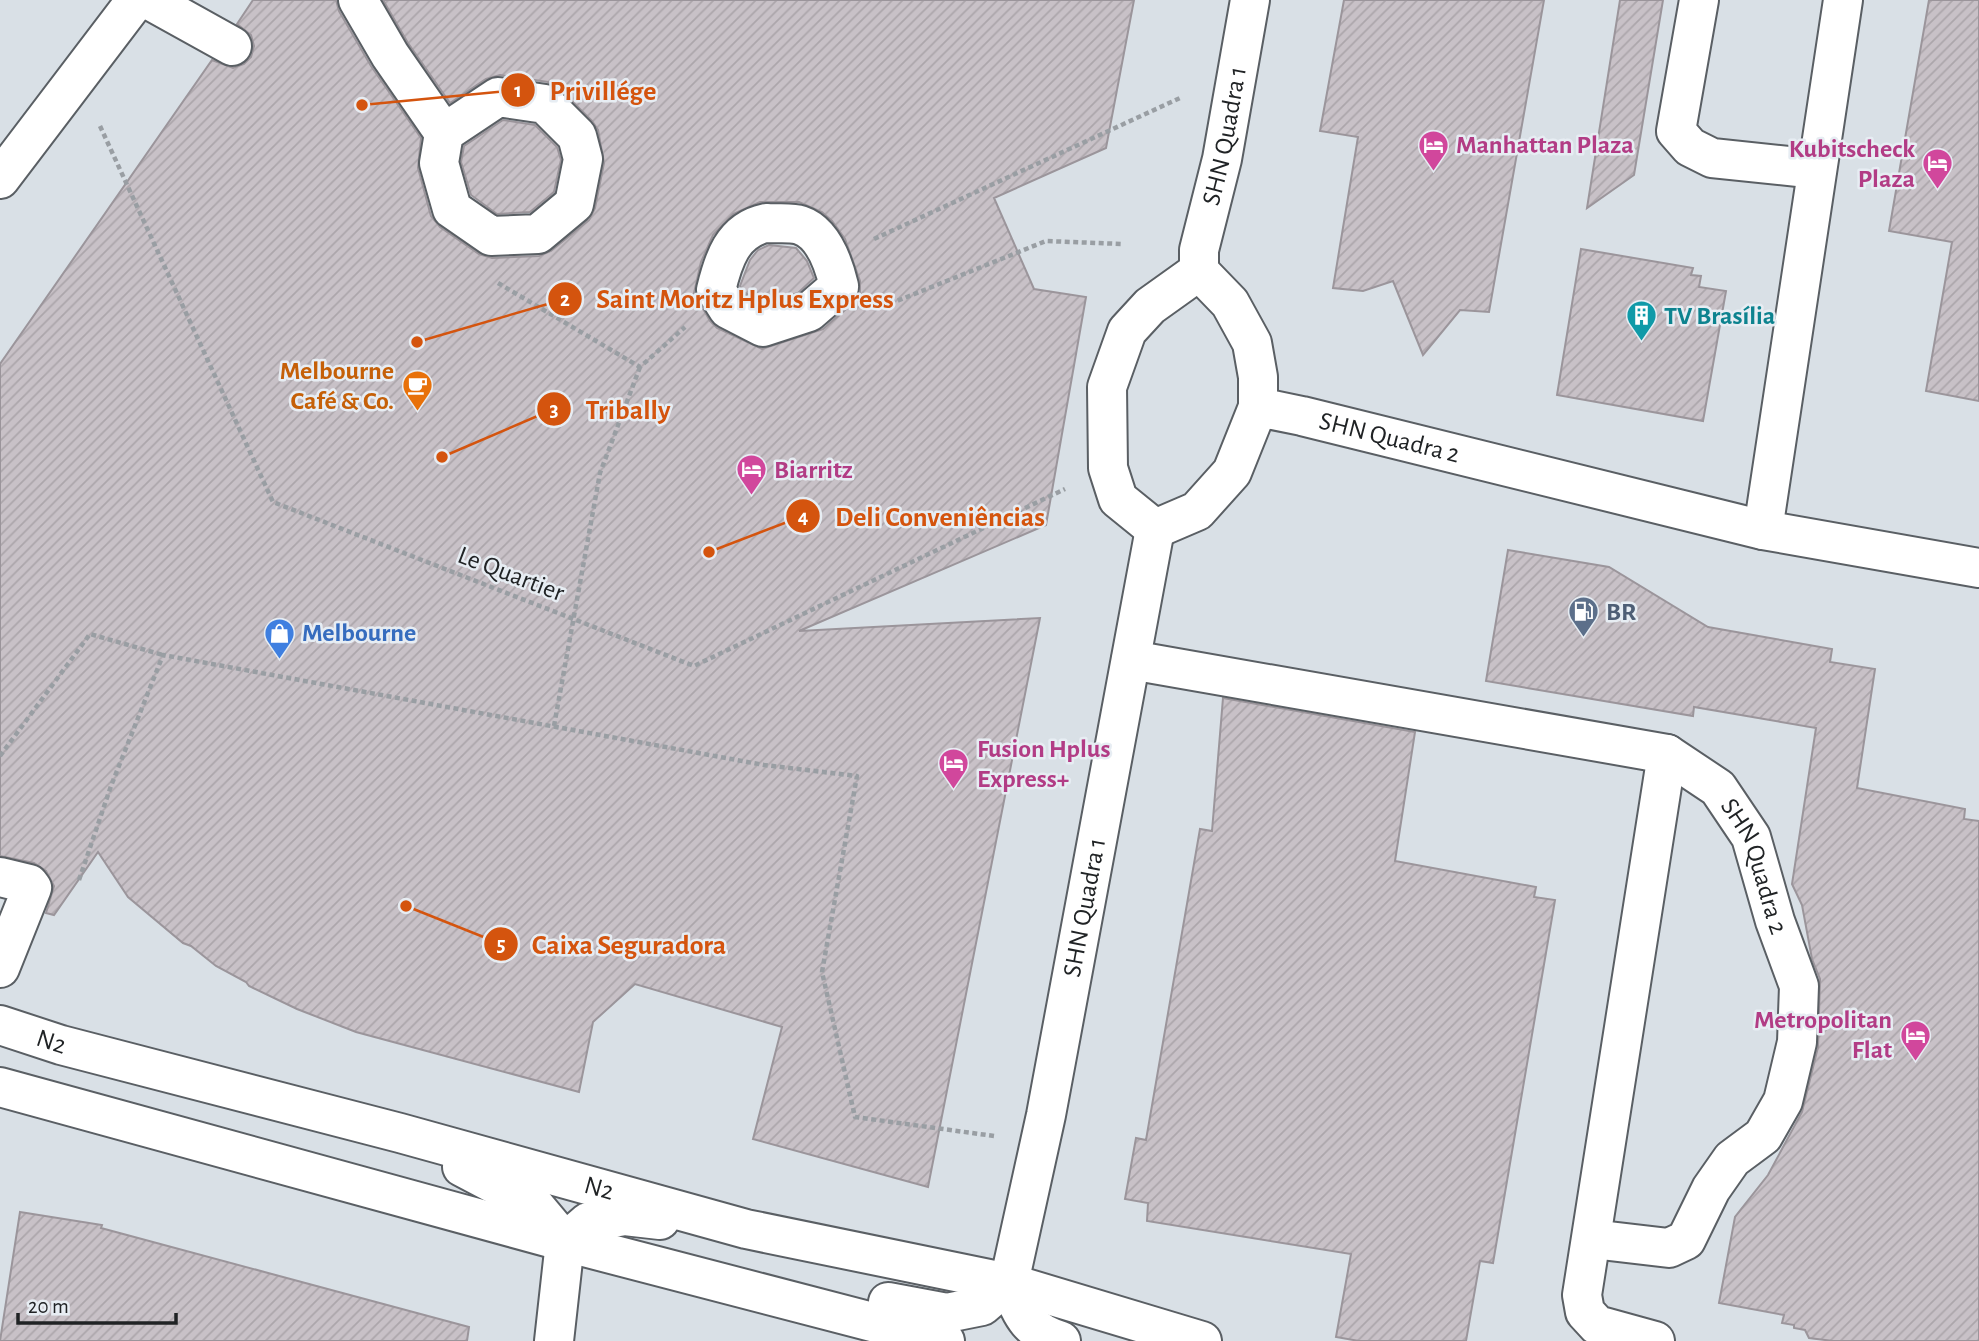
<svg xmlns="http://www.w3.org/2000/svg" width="1979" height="1341" viewBox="0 0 1979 1341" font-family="'Alegreya Sans',sans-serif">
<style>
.building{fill:url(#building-hatch);stroke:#9b959b;stroke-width:2;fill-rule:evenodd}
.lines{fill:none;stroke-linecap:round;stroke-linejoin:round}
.minor-casing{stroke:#5a5f64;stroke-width:42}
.major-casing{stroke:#5a5f64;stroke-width:42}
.path{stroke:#999ea3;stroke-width:4.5;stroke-dasharray:5 3.5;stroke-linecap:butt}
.minor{stroke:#fff;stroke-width:38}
.major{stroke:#fff;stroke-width:38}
.labels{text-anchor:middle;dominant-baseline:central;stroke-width:5;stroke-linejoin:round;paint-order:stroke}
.street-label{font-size:26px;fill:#202325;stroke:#e7edf3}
.hotel-label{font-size:26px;font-weight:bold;fill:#b23c85;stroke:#e7edf3;text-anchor:start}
.culture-label{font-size:26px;font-weight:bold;fill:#0d838f;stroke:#e7edf3;text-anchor:start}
.food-label{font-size:26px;font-weight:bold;fill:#c56008;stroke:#e7edf3;text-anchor:end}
.service-label{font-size:26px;font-weight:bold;fill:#4e5e75;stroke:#e7edf3;text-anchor:start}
.shop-label{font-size:26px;font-weight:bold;fill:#366cbe;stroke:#e7edf3;text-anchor:start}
.leader{fill:none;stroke:#d4540e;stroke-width:2.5}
.callout-dot{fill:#d4540e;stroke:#e7edf3;stroke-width:2.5}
.mark-label{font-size:21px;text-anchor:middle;font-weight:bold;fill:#fff}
.callout-label{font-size:28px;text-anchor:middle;font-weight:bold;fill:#d4540e;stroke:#e7edf3;stroke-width:5;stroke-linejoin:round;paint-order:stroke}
</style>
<defs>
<pattern id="building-hatch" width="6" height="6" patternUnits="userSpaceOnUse" patternTransform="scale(1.75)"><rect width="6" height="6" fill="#c8c1c7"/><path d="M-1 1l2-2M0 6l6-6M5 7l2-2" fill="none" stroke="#aca6ab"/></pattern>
</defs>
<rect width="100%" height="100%" fill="#d9e0e6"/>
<path class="building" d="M253,0h83l3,11 32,55 50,72 -3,30 13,48 9,11 39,27 13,4 47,-2 12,-5 38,-31 6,-12 9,-45 -6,-33 -6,-9 -32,-32 -12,-7 -48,-7 -14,4 -36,24 -42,-60 -25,-43h751l-28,148 -112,50 40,91 52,8 -40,228 -247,106 241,-13 -112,569 -175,-48 29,-112 -147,-43 -42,38 -14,70 -223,-60 -59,-23 -48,-23 -3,-4 -30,-16 -25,-20 -8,-3 -55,-46 -30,-45 -44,63 -8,-2 8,-27 -8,-15 -12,-8 -34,-7v-492l212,-304 21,8 11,-4 7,-7 3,-11 -3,-11 -14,-11zM760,202h39l23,10 10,9 13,18 15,42v11l-6,10 -31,27 -61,20 -45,-21 -7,-7 -16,-28 7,-31 12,-27 20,-21z
M1344,0h200l-55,312 -29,-2 -37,45 -30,-74 -30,10 -30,-3 25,-151 -38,-6z
M1620,0h43l-29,175 -47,33z
M1929,0h50v401l-53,-10 26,-149 -63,-11z
M503,120l32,5 22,22 4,13 -7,32 -24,20 -33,2 -26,-19 -10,-33 3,-16z
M769,245l27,3 11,13 7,17 -16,15 -33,10 -22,-11 -3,-6 10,-26 8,-10z
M1581,249l112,19 -2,7 10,1 -2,11 27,4 -23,130 -146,-26z
M1508,550l101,17 99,60 124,22 -2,13 45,7 -18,119 108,21 -1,10 15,2v520h-146l-24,-3 -4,-8 -11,-2v-3l-12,-2 2,-8 -65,-12 16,-86 33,-42 34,-63 16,-65 2,-68 -8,-20 -10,-54 -10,-21 24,-156 -122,-21 -1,9 -207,-35z
M1223,698l192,34 -20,129 141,26 -2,10 21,3 -62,363 -13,-2 -14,80h-107l-23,-4 15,-83 -204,-33 1,-18 -23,-4 11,-61 10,2 54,-311 12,2z
M20,1212l82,13 -1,3 368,99 -2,14h-467z"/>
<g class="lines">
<defs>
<g id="minor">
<path d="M149,0l83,46"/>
<path d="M358,0l32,55 54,78"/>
<path d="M1699,0l-23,131 14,16 22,11 105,11"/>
<path d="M498,97l47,7 32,32 6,23 -9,45 -36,30 -47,2 -39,-27 -13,-46 5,-30z"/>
<path d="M766,223c10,1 25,-1 34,2 24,8 34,40 39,61l-30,26 -46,15 -35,-18 -12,-19c7,-29 16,-60 50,-67z"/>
<path id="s1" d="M1199,271v-21l23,-91 28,-159"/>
<path id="s2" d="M1258,407l44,9 461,114 216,38"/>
<path d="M1155,529l42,-18 35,-39 26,-65v-30l-6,-34 -22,-40 -31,-32"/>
<path d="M1155,529l-37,-30 -10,-31 -1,-81 20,-56 23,-25 49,-35"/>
<path d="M1763,530l80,-530"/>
<path id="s3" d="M1131,660l536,94 51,34 33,49 24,84 24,65 -2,56 -14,59 -20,35 -31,23 -21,30 -25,51 -17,8 -77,-9"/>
<path d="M0,877l29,7 3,4 -32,80"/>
<path id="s4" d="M1009,1283l37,-168 109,-586"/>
<path d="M554,1341l11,-99"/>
<path d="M1655,1341l-58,-16 -12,-13 -3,-17 85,-541"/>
</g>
<g id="major">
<path d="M0,179l136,-179"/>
<path id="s5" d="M0,1025l61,20 339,88 346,96 263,54 193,58"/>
<path d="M0,1087l565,155 380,99"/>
<path d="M462,1167l72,38 31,37 23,-20 37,-6 35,4"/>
<path d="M1009,1283c13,32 17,47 52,58"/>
<path d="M888,1302l59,11 35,-7 27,-23"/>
</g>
</defs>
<use href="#minor" class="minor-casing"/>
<use href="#major" class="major-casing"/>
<path class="path" d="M100,126l173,376 421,164 371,-177
M874,239l306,-141
M498,283l142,84 45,-40
M882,307l164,-66 76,3
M554,726l46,-253 40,-106
M0,756l90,-122 73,21
M79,880l32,-94 52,-131 601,110 93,11 -35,196 33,145 139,19"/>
<use href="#minor" class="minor"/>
<use href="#major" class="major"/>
</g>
<defs>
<symbol id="hotel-pin" viewBox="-11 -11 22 30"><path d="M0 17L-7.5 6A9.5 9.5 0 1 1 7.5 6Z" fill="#d1479c" stroke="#e7edf3"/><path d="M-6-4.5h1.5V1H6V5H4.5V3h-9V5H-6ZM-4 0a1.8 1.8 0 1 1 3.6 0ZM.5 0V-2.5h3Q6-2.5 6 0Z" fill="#fff"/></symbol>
<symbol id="building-pin" viewBox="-11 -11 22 30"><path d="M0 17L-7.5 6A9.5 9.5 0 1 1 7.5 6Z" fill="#0f9aa8" stroke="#e7edf3"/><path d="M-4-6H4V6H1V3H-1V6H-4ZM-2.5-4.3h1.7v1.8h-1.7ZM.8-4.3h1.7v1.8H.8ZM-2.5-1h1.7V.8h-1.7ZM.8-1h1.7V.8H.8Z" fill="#fff"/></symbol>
<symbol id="cafe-pin" viewBox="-11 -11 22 30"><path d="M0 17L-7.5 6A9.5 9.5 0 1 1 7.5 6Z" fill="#e8710a" stroke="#e7edf3"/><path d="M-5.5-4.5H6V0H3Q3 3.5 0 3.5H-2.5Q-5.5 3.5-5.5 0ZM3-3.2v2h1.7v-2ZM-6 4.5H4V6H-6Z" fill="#fff"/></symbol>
<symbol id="fuel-pin" viewBox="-11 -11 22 30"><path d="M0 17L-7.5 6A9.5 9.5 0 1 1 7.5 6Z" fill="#5c6f8a" stroke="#e7edf3"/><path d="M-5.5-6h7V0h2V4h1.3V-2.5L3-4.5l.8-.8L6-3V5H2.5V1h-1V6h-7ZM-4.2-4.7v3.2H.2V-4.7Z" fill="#fff"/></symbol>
<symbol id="shop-pin" viewBox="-11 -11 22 30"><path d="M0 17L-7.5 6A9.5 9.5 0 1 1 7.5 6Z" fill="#3f7fe0" stroke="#e7edf3"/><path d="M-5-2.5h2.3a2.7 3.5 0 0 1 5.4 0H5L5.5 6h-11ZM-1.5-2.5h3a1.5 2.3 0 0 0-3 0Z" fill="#fff"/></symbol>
</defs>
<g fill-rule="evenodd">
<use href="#hotel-pin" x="1416" y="128" width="35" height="47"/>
<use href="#hotel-pin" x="1920" y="146" width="35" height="47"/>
<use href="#building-pin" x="1624" y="298" width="35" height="47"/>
<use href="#cafe-pin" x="400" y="368" width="35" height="47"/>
<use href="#hotel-pin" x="734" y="452" width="35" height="47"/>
<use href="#fuel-pin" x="1566" y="594" width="35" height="47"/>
<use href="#shop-pin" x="262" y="616" width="35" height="47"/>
<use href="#hotel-pin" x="936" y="746" width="35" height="47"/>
<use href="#hotel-pin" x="1898" y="1018" width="35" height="47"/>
</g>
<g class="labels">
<g class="street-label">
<text stroke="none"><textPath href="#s1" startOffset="138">SHN Quadra 1</textPath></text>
<text stroke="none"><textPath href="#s2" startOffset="135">SHN Quadra 2</textPath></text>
<text transform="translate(511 574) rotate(21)">Le Quartier</text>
<text stroke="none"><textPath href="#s3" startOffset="693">SHN Quadra 2</textPath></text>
<text stroke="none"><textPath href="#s4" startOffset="383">SHN Quadra 1</textPath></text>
<text stroke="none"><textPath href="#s5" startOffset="54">N2</textPath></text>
<text stroke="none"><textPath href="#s5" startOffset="621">N2</textPath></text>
</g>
<g class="hotel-label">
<text x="1456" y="145">Manhattan Plaza</text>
<text x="1915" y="149" text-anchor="end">Kubitscheck<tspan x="1915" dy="30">Plaza</tspan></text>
<text x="774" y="470">Biarritz</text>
<text x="977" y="749">Fusion Hplus<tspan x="977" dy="30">Express+</tspan></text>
<text x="1892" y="1020" text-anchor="end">Metropolitan<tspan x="1892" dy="30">Flat</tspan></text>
</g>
<g class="culture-label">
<text x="1664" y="316">TV Brasília</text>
</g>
<g class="food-label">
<text x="394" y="371">Melbourne<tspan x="394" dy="30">Café &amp; Co.</tspan></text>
</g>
<g class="service-label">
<text x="1606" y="612">BR</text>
</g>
<g class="shop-label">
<text x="302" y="633">Melbourne</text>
</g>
</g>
<path class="leader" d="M362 105L518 90M417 342L565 299M442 457L554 409M709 552L803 516M406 906L501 944"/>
<g class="callout-dot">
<circle cx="362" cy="105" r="7"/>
<circle cx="417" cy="342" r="7"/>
<circle cx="442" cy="457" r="7"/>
<circle cx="709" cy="552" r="7"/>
<circle cx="406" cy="906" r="7"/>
<circle cx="518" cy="90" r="18"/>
<circle cx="565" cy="299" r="18"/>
<circle cx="554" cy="409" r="18"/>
<circle cx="803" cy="516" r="18"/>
<circle cx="501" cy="944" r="18"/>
</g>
<g class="mark-label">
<text x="518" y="97">1</text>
<text x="565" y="306">2</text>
<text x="554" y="416">3</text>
<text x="803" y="523">4</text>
<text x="501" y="951">5</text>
</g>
<g class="callout-label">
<text x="603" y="100">Privillége</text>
<text x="745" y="308">Saint Moritz Hplus Express</text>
<text x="628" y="419">Tribally</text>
<text x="940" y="526">Deli Conveniências</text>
<text x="629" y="954">Caixa Seguradora</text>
</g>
<path d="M18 1313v10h158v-10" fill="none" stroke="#202325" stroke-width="3.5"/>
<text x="28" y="1313" font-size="21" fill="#202325" stroke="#e7edf3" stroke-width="5" paint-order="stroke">20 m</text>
</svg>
